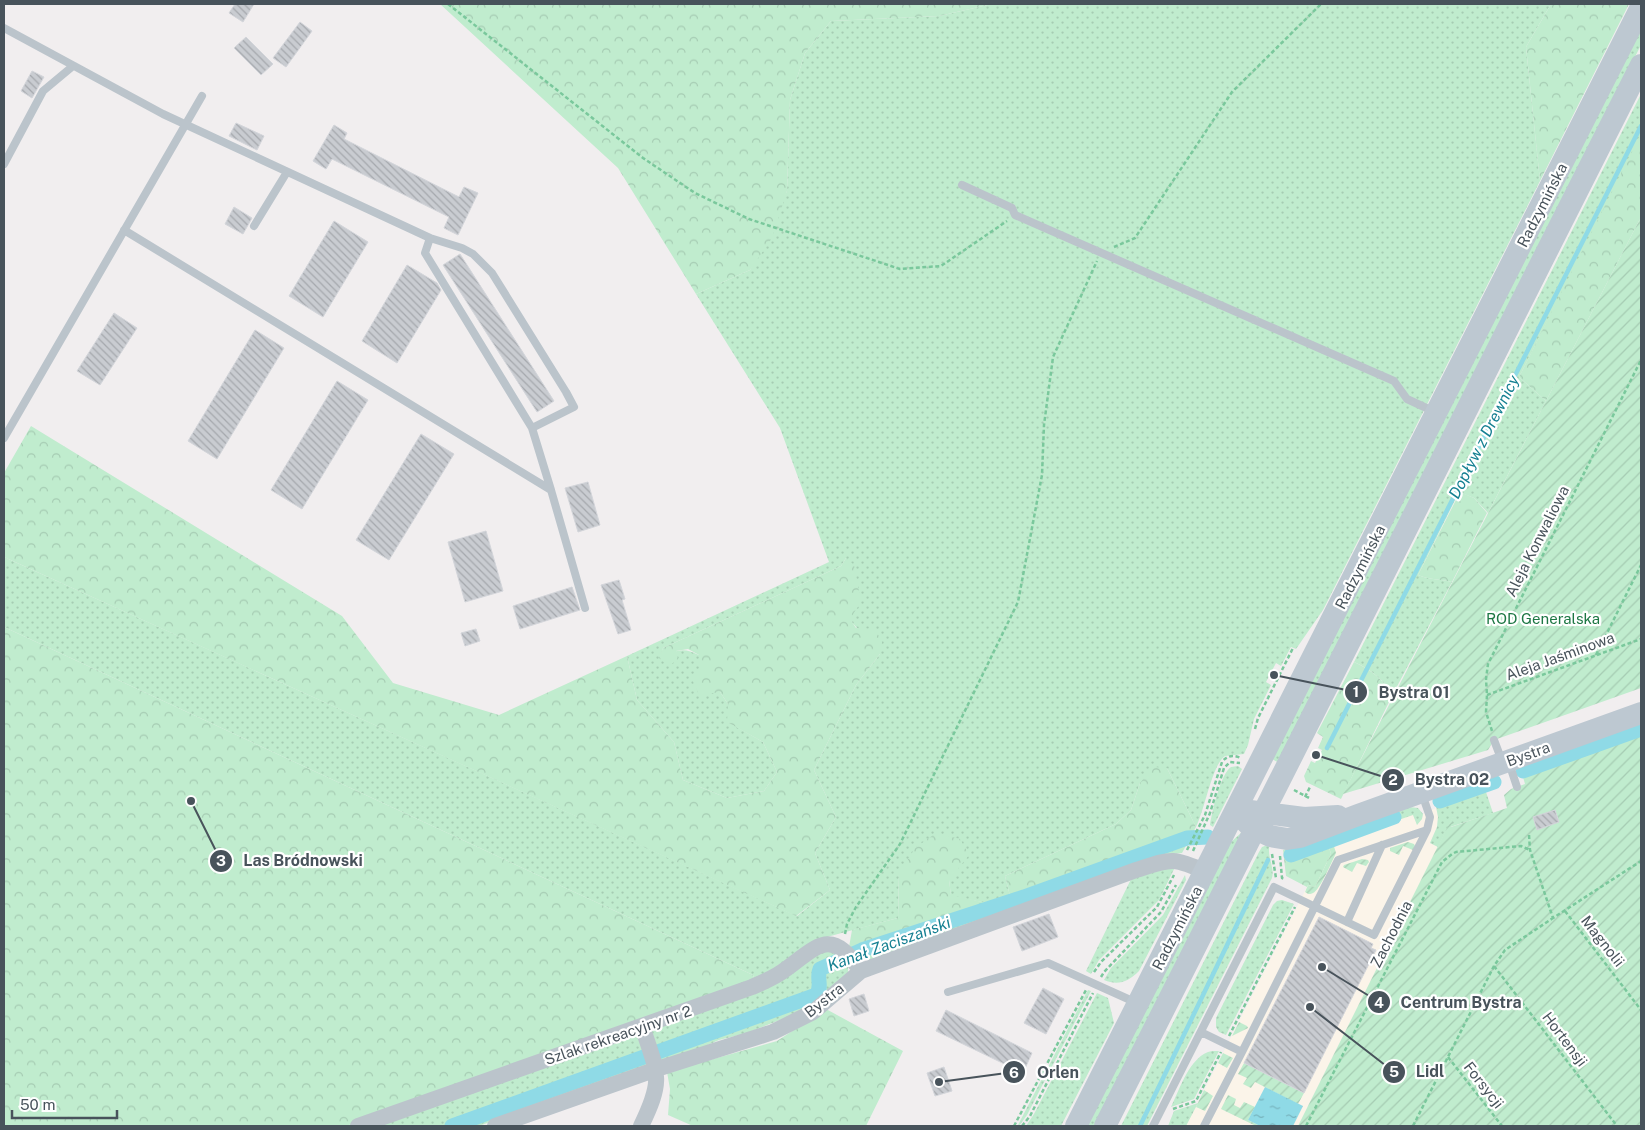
<svg xmlns="http://www.w3.org/2000/svg" width="1645" height="1130" viewBox="0 0 1645 1130" font-family="'Public Sans',sans-serif">
<style>
.commercial{fill:#fbf4e9}
.grass{fill:url(#grass-dots)}
.forest{fill:url(#forest-crowns)}
.garden{fill:url(#garden-furrows)}
.water{fill:url(#water-ripples)}
.lines{fill:none;stroke-linecap:round;stroke-linejoin:round}
.stream{stroke:#8fdae6;stroke-width:4.5}
.canal{stroke:#8fdae6;stroke-width:15}
.building{fill:url(#building-back-hatch);stroke:#d3d5da}
.path{stroke:#7ac89c;stroke-width:2.5;stroke-dasharray:4 2.5;stroke-linecap:butt}
.lane{stroke:#bbc4cb;stroke-width:8}
.street{stroke:#bbc4cb;stroke-width:16}
.secondary{stroke:#bdc8d1;stroke-width:22}
.labels{text-anchor:middle;dominant-baseline:central;stroke-width:4.5;stroke-linejoin:round;paint-order:stroke}
.street-label{font-size:15px;fill:#48535b;stroke:#fff}
.park-label{font-size:15px;fill:#1d7744;stroke:#fff}
.water-label{font-size:16px;font-style:italic;fill:#168092;stroke:#fff}
.leader{fill:none;stroke:#48535b;stroke-width:2}
.callout-dot{fill:#48535b;stroke:#fff;stroke-width:2}
.mark-label{font-size:15px;text-anchor:middle;font-weight:bold;fill:#fff}
.callout-label{font-size:16px;text-anchor:middle;font-weight:bold;fill:#48535b;stroke:#fff;stroke-width:4.5;stroke-linejoin:round;paint-order:stroke}
</style>
<defs>
<pattern id="grass-dots" width="8" height="8" patternUnits="userSpaceOnUse" patternTransform="scale(1.25)"><rect width="8" height="8" fill="#c0ecce"/><path d="M2 2h.1M6 6h.1" fill="none" stroke="#a6ccb3" stroke-width="1.8" stroke-linecap="round"/></pattern>
<pattern id="forest-crowns" width="20" height="18" patternUnits="userSpaceOnUse" patternTransform="scale(1.25)"><rect width="20" height="18" fill="#c0ecce"/><path d="M2 6a3 3 0 1 1 6 0M12 15a3 3 0 1 1 6 0" fill="none" stroke="#a6ccb3"/></pattern>
<pattern id="garden-furrows" width="10" height="10" patternUnits="userSpaceOnUse" patternTransform="scale(1.25)"><rect width="10" height="10" fill="#c0ecce"/><path d="M-1 1l2-2M0 10L10 0M9 11l2-2" fill="none" stroke="#a6ccb3"/></pattern>
<pattern id="water-ripples" width="26" height="14" patternUnits="userSpaceOnUse" patternTransform="scale(1.25)"><rect width="26" height="14" fill="#8fdae6"/><path d="M2 4q2-2 4 0t4 0M15 11q2-2 4 0t4 0" fill="none" stroke="#77b3bd"/></pattern>
<pattern id="building-back-hatch" width="6" height="6" patternUnits="userSpaceOnUse" patternTransform="scale(1.25)"><rect width="6" height="6" fill="#c9ccd1"/><path d="M-1 5l2 2M0 0l6 6M5-1l2 2" fill="none" stroke="#a5a8ad"/></pattern>
</defs>
<rect width="100%" height="100%" fill="#f1eeef"/>
<path class="commercial" d="M1436,808l2,9 -1,10 -7,16 8,4 -140,279h-112l122,-241 23,-31 -3,-10 85,-30 4,11 5,-6 1,-5z"/>
<path class="grass" d="M992,4h559l-25,43 14,134 -217,429 -27,39 -5,-2 -10,19 -5,-3 -10,19 5,3 -17,34 -6,26 -4,9 -19,2c-13,9 -20,53 -29,71l-29,-59 -27,15 -9,27 -15,14 -111,52 5,20 -23,7 -36,-7 -2,-16 -50,-6 -1,44 -75,20 1,9 18,10 -25,12c-4,8 3,18 -3,25l-368,132h-100l409,-144 -2,-7 -749,-348v-70l793,359 33,-26 -15,-37 21,-36 -22,-47 42,-85 24,-31 -31,-35 -3,-61 -5,8 -178,82 -3,10c16,-7 22,-12 39,-3v17l21,20 8,12v18l35,20 14,30 -13,19 -37,7 -44,-18 -9,-38 -37,-42 -10,-44 202,-94 -49,-134 -84,-134 54,-24 37,-79 3,-91 15,-47 26,-32 108,-5z
M1641,29v16l-362,718 -7,-4z
M1641,94v44l-122,239 27,24 -58,112 -14,-15 -15,-6 -41,83c11,5 22,4 34,7l-60,114c-7,-16 -22,-27 -38,-34z
M1238,766l4,3 -29,58 -3,-2c2,-13 11,-52 21,-58z
M1483,783l10,30 -43,14 4,-12 -16,32 -8,-4 7,-16 1,-10 -3,-16 5,-3z
M1409,807l9,1 5,6 -1,5 -5,6 -4,-10 -85,29 -3,-10z
M1242,832l-148,294h-7l144,-284z
M1270,844c-4,11 5,23 2,34l-125,248h-26l138,-274 3,-5z
M1176,865l-17,35 -60,60 -8,14 -5,-3 47,-96z
M1185,875l1,5 -47,91c-11,11 -21,15 -35,9l7,-12 52,-53z
M1282,900l12,4 -68,131 -7,-3 -3,-5v-9l57,-113 4,-4z
M845,960l3,4v9l-35,31 -28,14 -38,15 -28,7 -31,14 -28,10 -3,-9 161,-58 4,-6 -1,-20z
M1088,990l3,1 -64,124 -8,11 -1,-1z
M1097,993l11,5 6,25 -53,103h-35l8,-12z
M1212,1051h7l-25,48 -23,8c9,-18 19,-52 41,-56z
M648,1058l3,8 -61,19 -111,41h-20z
M1198,1103l-12,23h-18l6,-15z"/>
<path class="forest" d="M440,4h552l-53,12 -108,5 -26,32 -15,47 -3,91 -15,47 -22,32 -54,24 -78,-126z
M1551,4h78l-89,177 -14,-134z
M1641,134v83l-95,184 -27,-24z
M31,426l311,190 51,67 106,32 128,-59 10,44 37,42 9,38 44,18 37,-7 13,-19 -14,-30 -36,-20 1,-18 -8,-12 -21,3 -7,-16 7,-7v-17l-11,-6 -12,2 2,8 -9,7 -10,-8 4,-10 178,-82 5,-8 8,7 7,37 -11,17 6,9 19,1 7,13 -2,12 -24,31 -42,85 22,47 -21,36 15,37 -34,26 -792,-359v-84z
M1460,492l14,6 13,15 -35,69c-12,-3 -23,-2 -34,-7z
M4,627l749,348 2,7 -409,144h-342z
M1354,662c17,8 30,17 38,34l-51,103 -35,-17 -2,-6 7,-15 4,2 7,-13 -4,-2 5,-11 -6,-4z
M1153,767l14,1 29,59 -14,26 -22,2 -291,105 -10,-2 -10,-11 3,-17 46,-12 1,-44 16,-26 21,-15 24,6 9,16 -20,25 2,15 36,8 23,-7 -5,-20 111,-52 15,-14 9,-27z
M1325,834l6,20 -16,33 -7,-2 -1,2 -21,-11 -3,-26z
M826,1009l77,42 -37,75h-173l-25,-11 2,-26 -3,-17 110,-31z"/>
<path class="garden" d="M1641,217v471l-147,52 -6,10 -145,44z
M1641,736v390h-343l158,-316 -5,17 56,-19 -3,-13 7,-6 14,-5 -2,-7z
M1408,842l6,2 1,2 -2,4 -10,-4 -4,9 -9,-4v-3z
M1333,843l3,10c-4,8 -16,37 -23,40 -4,2 -5,1 -8,-1l3,-7 7,2 16,-33 -3,-10z
M1362,859l6,1 1,2 -3,4 -9,-3 -5,9 -9,-5 1,-2z
M1239,1022l8,4 1,2 -16,8z
M1223,1053l10,5 -6,10 -9,-5z
M1244,1063l60,30 -6,11 -43,-22 -4,6 -8,-4 4,-6 -9,-4z
M1204,1090l9,6 -8,15 -9,-4z
M1228,1095l8,4 -2,6 6,3 4,-6 11,5 -7,13 12,6h-4l-35,-17z"/>
<path class="water" d="M1265,1087l38,19 -10,20h-33l-12,-6z"/>
<g class="lines">
<path class="stream" d="M1327,748l314,-622
M1140,1126l128,-266"/>
<path class="canal" d="M1523,771l118,-42
M1440,801l54,-19
M1291,855l103,-38
M452,1126l364,-131c7,-8 0,-17 4,-26l42,-19 162,-53 163,-59 21,-1"/>
</g>
<path class="building" d="M235,4h19l-11,18 -14,-9z
M300,22l12,9 -26,36 -13,-9z
M246,37l27,27 -12,11 -27,-27z
M32,71l12,6 -12,21 -11,-7z
M236,123l28,13 -7,14 -28,-14z
M334,125l13,8 -3,6 115,58 5,-10 14,6 -20,42 -14,-7 5,-11 -117,-58 -6,10 -13,-8z
M234,207l18,11 -9,16 -18,-10z
M334,221l34,21 -45,75 -34,-21z
M460,254l94,147 -17,11 -94,-147z
M407,265l30,18 4,7 -44,73 -35,-22z
M114,313l23,15 -37,57 -23,-14z
M255,330l29,18 -67,111 -29,-18z
M337,381l31,19 -66,109 -31,-19z
M421,434l33,20 -65,106 -33,-20z
M588,482l12,43 -22,7 -13,-44z
M486,531l17,60 -38,11 -17,-60z
M619,580l6,19 -3,1 9,30 -13,4 -17,-49z
M572,587l8,23 -60,19 -7,-23z
M476,629l4,12 -15,5 -4,-13z
M1555,810l4,12 -22,8 -4,-13z
M1049,914l9,23 -36,14 -9,-24z
M1319,917l54,27 -2,4 5,2 -72,143 -60,-30z
M1043,988l21,11 -18,35 -22,-11z
M864,994l5,17 -15,5 -5,-17z
M946,1010l86,43 -9,20 -87,-42z
M944,1067l8,24 -17,5 -8,-23z"/>
<g class="lines">
<path class="path" d="M448,4l195,154 52,35 54,26 151,50 41,-3 66,-45
M1114,247l21,-9 97,-146 89,-88
M1596,655l45,-90
M1487,695l154,-56
M1255,729l3,-11 35,-70
M1492,731l-6,-19 1,-17 -1,-16 2,-15 153,-304
M1294,790l17,9
M1305,797l5,-10
M1529,835l1,15 23,68 88,-57
M1187,850l18,-35 17,-53c5,-7 12,-7 19,-4
M1193,851l17,-38 14,-45 6,-6 10,1
M1272,854l4,24
M1280,856l2,22 3,1
M1565,911l76,99
M845,934l2,-10 9,-17 44,-63 118,-242 24,-127 2,-50 9,-68 44,-96
M1494,966l123,160
M1094,972l7,-10 56,-55 17,-32
M1101,977l3,-5 57,-60 15,-27
M1229,1036l66,-129
M1448,1057l54,69
M1173,1109l23,-8 25,-49
M1014,1126l72,-136
M1022,1126l8,-10 63,-123
M1306,1126l136,-264 10,-8 4,-2 65,-6 9,4
M1413,1126l81,-160 11,-16 48,-32"/>
<path class="lane" d="M4,28l159,86 267,124 -5,15 107,175 19,62
M4,164l39,-73 30,-25
M962,185l50,23 3,7 379,166 13,18 28,13
M254,226l33,-54
M124,230l427,260 34,118
M430,238l32,10 11,6 19,19 74,119 8,15 -42,21
M4,438l198,-342
M1494,740l8,21
M1509,763l8,24
M1347,922l35,-77
M948,992l100,-29 89,40
M1201,1032l41,20 96,-192 89,-30 3,-13 -8,-23
M1153,1126l121,-239 100,48 53,-105
M1204,1126l38,-74"/>
<path class="street" d="M358,1126l394,-139c12,-5 24,-10 34,-18 34,-25 45,-41 75,2
M495,1126l162,-57 116,-37 40,-20 48,-41 275,-101c34,-11 36,-14 70,2
M641,1126c23,-47 17,-52 1,-100"/>
<path class="secondary" d="M1250,811l54,7 34,-2
M1243,819l7,7 20,10 17,3 13,-2 58,-22 283,-102
M1076,1126l565,-1119
M1105,1126l536,-1061"/>
</g>
<g class="labels">
<g class="street-label">
<text transform="translate(1542 205) rotate(-63)">Radzymińska</text>
<text transform="translate(1537 541) rotate(-63)">Aleja Konwaliowa</text>
<text transform="translate(1360 567) rotate(-63)">Radzymińska</text>
<text transform="translate(1560 656) rotate(-20)">Aleja Jaśminowa</text>
<text transform="translate(1528 754) rotate(-20)">Bystra</text>
<text transform="translate(1177 928) rotate(-63)">Radzymińska</text>
<text transform="translate(1391 934) rotate(-63)">Zachodnia</text>
<text transform="translate(1603 941) rotate(52)">Magnolii</text>
<text transform="translate(824 1000) rotate(-38)">Bystra</text>
<text transform="translate(618 1035) rotate(-19)">Szlak rekreacyjny nr 2</text>
<text transform="translate(1565 1039) rotate(53)">Hortensji</text>
<text transform="translate(1484 1085) rotate(52)">Forsycji</text>
</g>
<g class="park-label">
<text x="1543" y="618">ROD Generalska</text>
</g>
<g class="water-label">
<text transform="translate(1484 437) rotate(-63)">Dopływ z Drewnicy</text>
<text transform="translate(889 944) rotate(-20)">Kanał Zaciszański</text>
</g>
</g>
<path class="leader" d="M1274 675L1356 692M1316 755L1393 780M191 801L221 861M1322 967L1379 1002M1310 1007L1394 1072M939 1082L1014 1072"/>
<g class="callout-dot">
<circle cx="1274" cy="675" r="5"/>
<circle cx="1316" cy="755" r="5"/>
<circle cx="191" cy="801" r="5"/>
<circle cx="1322" cy="967" r="5"/>
<circle cx="1310" cy="1007" r="5"/>
<circle cx="939" cy="1082" r="5"/>
<circle cx="1356" cy="692" r="12"/>
<circle cx="1393" cy="780" r="12"/>
<circle cx="221" cy="861" r="12"/>
<circle cx="1379" cy="1002" r="12"/>
<circle cx="1394" cy="1072" r="12"/>
<circle cx="1014" cy="1072" r="12"/>
</g>
<g class="mark-label">
<text x="1356" y="697">1</text>
<text x="1393" y="785">2</text>
<text x="221" y="866">3</text>
<text x="1379" y="1008">4</text>
<text x="1394" y="1077">5</text>
<text x="1014" y="1078">6</text>
</g>
<g class="callout-label">
<text x="1414" y="698">Bystra 01</text>
<text x="1452" y="785">Bystra 02</text>
<text x="303" y="866">Las Bródnowski</text>
<text x="1461" y="1008">Centrum Bystra</text>
<text x="1430" y="1077">Lidl</text>
<text x="1058" y="1078">Orlen</text>
</g>
<rect width="1645" height="1130" fill="none" stroke="#48535b" stroke-width="10"/>
<path d="M12 1110v8h105v-8" fill="none" stroke="#48535b" stroke-width="2.5"/>
<text x="20" y="1110" font-size="15" fill="#48535b" stroke="#ffffff" stroke-width="4" paint-order="stroke">50 m</text>
</svg>
